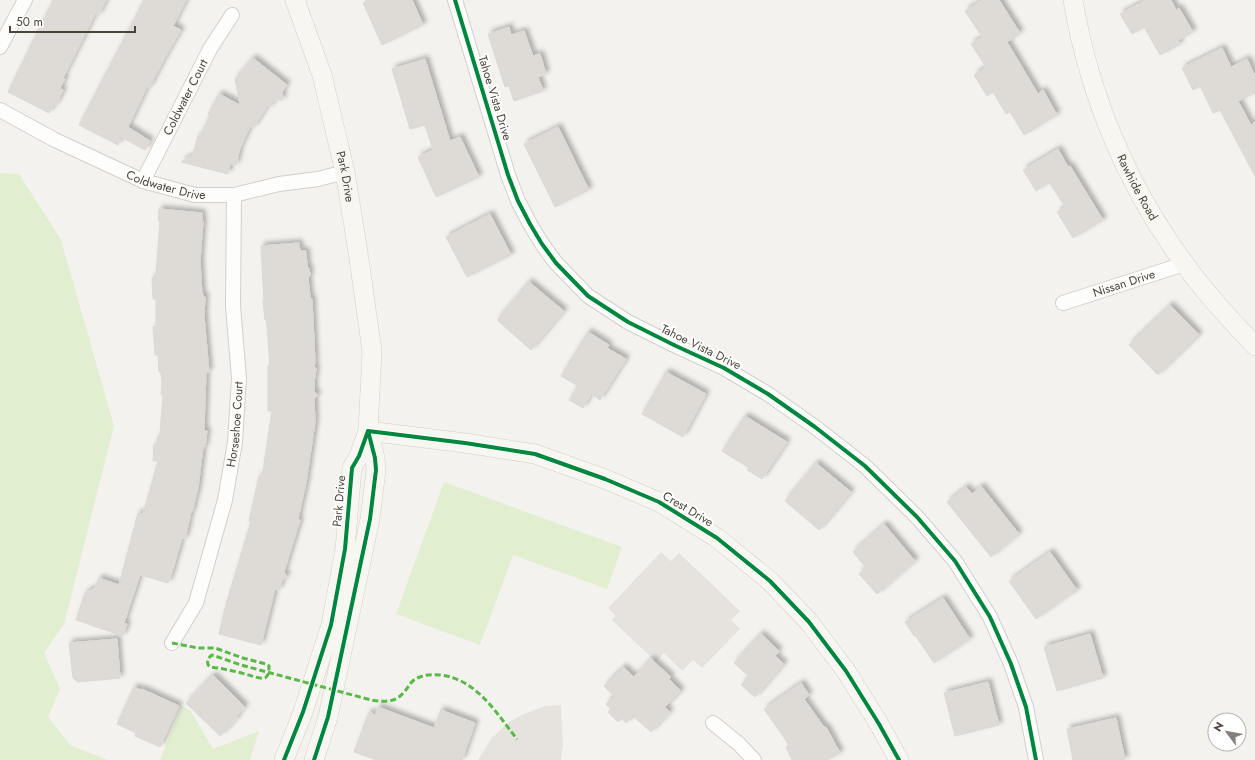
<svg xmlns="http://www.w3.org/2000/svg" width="1255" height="760" viewBox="0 0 1255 760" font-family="Jost,sans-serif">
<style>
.green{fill:#e1eecf}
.parking{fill:#e6e3df}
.building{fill:#dedbd6;stroke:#dcd9d4;filter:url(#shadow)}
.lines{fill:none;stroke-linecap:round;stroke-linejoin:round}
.street-casing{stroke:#d2d0cb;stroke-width:16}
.secondary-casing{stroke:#d3cfc5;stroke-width:20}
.street{stroke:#fdfdfc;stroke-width:14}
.secondary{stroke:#f7f6f1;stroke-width:19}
.quiet{stroke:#58b947;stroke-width:3;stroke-dasharray:6 3;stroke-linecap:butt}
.cycleway-casing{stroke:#fff;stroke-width:6}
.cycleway{stroke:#00873e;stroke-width:4}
.labels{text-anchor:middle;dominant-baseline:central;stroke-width:4;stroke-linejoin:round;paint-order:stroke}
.street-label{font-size:12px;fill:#4b4439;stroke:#fff}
</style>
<defs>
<filter id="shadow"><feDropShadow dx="3.5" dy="-3.5" stdDeviation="2" flood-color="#0004"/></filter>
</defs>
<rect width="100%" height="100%" fill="#f4f2ee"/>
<path class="green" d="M0,173l19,1 42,66 53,186 -50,198 -20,29 16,36 -12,28 22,28 38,15h-108z
M444,482l178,65 -15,42 -94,-34 -33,90 -84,-31z
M182,706l8,4 23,39 46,-18 -9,29h-90z"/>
<path class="parking" d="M661,552l10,9 8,-8 61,58 -9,9 9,9 -38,39 -9,-8 -11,11 -18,-18 -8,9 -44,-42 3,-5 -7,-7z
M561,705l2,39 -2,16h-83l13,-21 18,-17 15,-8 21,-8z"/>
<path class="building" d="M53,0h53l-8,16 -3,-2 -32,64 2,1 -5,9 3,2 -7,15 -2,-1 -5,9 -41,-21z
M144,0h42l-13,26 8,4 -17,29 -15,29 -2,-1 -19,40 22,14 -5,9 -24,-13 -3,8 -39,-20z
M370,0h42l11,25 -41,20 -19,-42z
M982,0h17l21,33 -13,9 31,52 5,-4 14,25 -33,20 -14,-23 -4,2 -13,-22 -6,4 -13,-21 12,-8 -15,-23 11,-7 -17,-26z
M1146,0h25l5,10 3,-2 14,24 -15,8 2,4 -20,11 -16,-28 -12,7 -12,-20z
M509,27l2,8 13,-4 9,25 7,-2 6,20 -8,3 5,14 -29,10 -5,-15 -4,1 -17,-53z
M1222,48l9,19 16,-8 8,17v17l-17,8 13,24 4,-3v54l-35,-66 -7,3 -13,-27 -7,4 -11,-22z
M253,58l34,27 -5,7 1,8h-8l-6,8 -2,-2 -13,21h-4l-10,21 -4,17 -6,-1 -2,10 -47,-12 12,-7 5,-19h2l10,-21 -2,-1 11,-20 21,11 -5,-26z
M425,59l25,82 10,-4 19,40 -43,20 -18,-40 15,-7 -8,-25 -15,4 -18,-60z
M558,127l31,63 -34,17 -31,-63z
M1058,149l10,18 2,-1 33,54 -30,18 -16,-26 8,-5 -16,-25 -13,9 -13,-21z
M159,209l43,4v8h1l-3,40 2,33h1v3h2l-1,19 5,56h-3l-2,58 3,1 -2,16h-2l-5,41 -6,24h-1l-6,27 -3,-1 -12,41 -2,4 -28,-8 -16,48 3,1 -4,12 -47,-16 9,-27 10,-5 4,-10 20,7 19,-72 5,1 15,-53h-5l1,-17h3l1,-8 2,-2 3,-39 -2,-1 1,-11 -1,-10 -2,-1 -1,-17h-3l-2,-28h3v-28h-3l-1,-21 4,-4 4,-52 -2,-2z
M490,214l21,41 -44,22 -21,-40z
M299,243l1,8h6l1,15 2,2 1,8 -2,2 2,19 2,3 3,62 -1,4 2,2 -1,9 -1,2v12l4,4 -4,3 1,24 -9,61 -8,36 2,1 -16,52 3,5 -4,2 -4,11 -4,-1 -14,56 -42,-11 6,-26 26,-87h-2l10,-45 3,1 10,-66h-4v-45h2l-3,-40 -1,-6h-1l-2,-19h1l-3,-55z
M529,282l35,29 -33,39 -34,-30z
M1170,305l29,30 -41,40 -29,-30z
M588,332l21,13 -2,3 19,11 -26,41 -9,-6 -8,14 -14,-8 9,-14 -17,-10z
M666,372l40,22 -23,43 -41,-23z
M745,416l42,26 -25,37 -15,-9 2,-2 -27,-17z
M816,463l35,29 -32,38 -34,-29z
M981,486l38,48 -28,23 -44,-55 19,-15 6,7z
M884,524l31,37 -38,33 -18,-20 7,-6 -13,-16z
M1050,552l27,38 -41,29 -27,-38z
M943,598l27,41 -36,24 -19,-28 -1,1 -9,-14z
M761,634l18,17 -4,5 9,8 -29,33 -14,-12 8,-9 -15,-13z
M1090,634l13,44 -46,13 -13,-44z
M117,639l3,39 -42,4 -5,-4 -4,-35z
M651,659l20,18 -2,2 12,12 -16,16 5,5 -19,20 -18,-16 -7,7 -4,-5 -4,4 -10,-10 3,-3 -5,-5 8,-8 -10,-10 19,-19 11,10z
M213,675l32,32 -8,9 1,1 -18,19 -34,-33z
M988,682l11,43 -44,11 -11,-43z
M801,683l8,12 -5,4 20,28h2l14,26 -13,7h-35l-6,-13 3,-2 -25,-36z
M134,687l7,3 1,-1 37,17 -19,41 -25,-11 1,-3 -19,-9z
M378,707l56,21 7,-18 34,13 -13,37h-86l-22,-8 15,-40 6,3z
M1116,718l9,42h-52l-6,-31z"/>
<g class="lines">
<defs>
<g id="street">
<path d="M455,0l53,175 10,26 12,23 12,20 14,19 32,33 40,26 48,24 48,22 44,26 47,33 50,39 52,51 38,44 35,56 21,47 15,43 10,53"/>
<path d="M0,47l25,-47"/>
<path id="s1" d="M0,110l55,30 88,41 52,14h39l45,-11 39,-5 27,-7"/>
<path id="s2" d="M143,181l67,-132 22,-34"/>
<path id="s3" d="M1063,303l121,-39"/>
<path id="s4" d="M172,643l24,-40 29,-103 10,-58 4,-64 -6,-72 1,-111"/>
<path d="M713,723l26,21 15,16"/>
</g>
<g id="secondary">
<path id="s5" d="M295,0l27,75 23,97 13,80 14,99 -4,80 7,27 1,12 -6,49 -42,198 -14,43"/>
<path id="s6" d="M1073,0c16,95 54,186 111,263 21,30 47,57 71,83"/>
<path d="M368,431l97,12 70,11 70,25 54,23 58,36 53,43 39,41 37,49 33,53 20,36"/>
<path d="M284,760l19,-48 28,-87 14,-76 7,-81 7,-12 9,-25"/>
</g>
</defs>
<use href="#street" class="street-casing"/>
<use href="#secondary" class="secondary-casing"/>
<use href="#street" class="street"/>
<use href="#secondary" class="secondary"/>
<path class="quiet" d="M172,643l26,5h17l28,10 23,6 3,2c0,4 0,10 -4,12 -4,1 -9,-1 -13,-2 -13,-4 -27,-7 -41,-9l-3,-2c-1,-5 0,-7 4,-10l3,1 26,9 130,35c12,2 25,3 33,-8 4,-4 5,-8 10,-12 7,-5 17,-6 26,-5 37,4 56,38 77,64"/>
<defs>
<path id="cycleway" d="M455,0l53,175 10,26 12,23 12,20 14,19 32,33 40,26 48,24 48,22 44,26 47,33 50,39 52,51 38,44 35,56 21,47 15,43 10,53
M368,431l97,12 70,11 70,25 54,23 58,36 53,43 39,41 37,49 33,53 20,36
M284,760l19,-48 28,-87 14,-76 7,-81 7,-12 9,-25
M314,760l14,-43 42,-198 6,-49 -1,-12 -7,-27"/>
</defs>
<use href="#cycleway" class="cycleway-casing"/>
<use href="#cycleway" class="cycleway"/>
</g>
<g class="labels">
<g class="street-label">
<text stroke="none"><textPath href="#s2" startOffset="94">Coldwater Court</textPath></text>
<text transform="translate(495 98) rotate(73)">Tahoe Vista Drive</text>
<text stroke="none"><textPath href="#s5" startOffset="184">Park Drive</textPath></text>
<text stroke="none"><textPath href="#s1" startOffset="183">Coldwater Drive</textPath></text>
<text stroke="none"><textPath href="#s6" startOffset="199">Rawhide Road</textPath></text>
<text stroke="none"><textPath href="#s3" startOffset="64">Nissan Drive</textPath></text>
<text transform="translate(701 347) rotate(26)">Tahoe Vista Drive</text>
<text stroke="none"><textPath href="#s4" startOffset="230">Horseshoe Court</textPath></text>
<text transform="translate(339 501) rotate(-85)">Park Drive</text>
<text transform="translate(688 509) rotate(31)">Crest Drive</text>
</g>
</g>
<g transform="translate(1227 732) rotate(302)"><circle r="19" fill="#ffffff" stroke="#b7b4b0"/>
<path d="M0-3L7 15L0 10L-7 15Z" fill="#868178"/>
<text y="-6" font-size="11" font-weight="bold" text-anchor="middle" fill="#4b4439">N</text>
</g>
<path d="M10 26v6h125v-6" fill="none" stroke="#4b4439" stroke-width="2"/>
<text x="16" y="26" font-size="12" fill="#4b4439" stroke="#ffffff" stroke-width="3" paint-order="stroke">50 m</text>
</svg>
